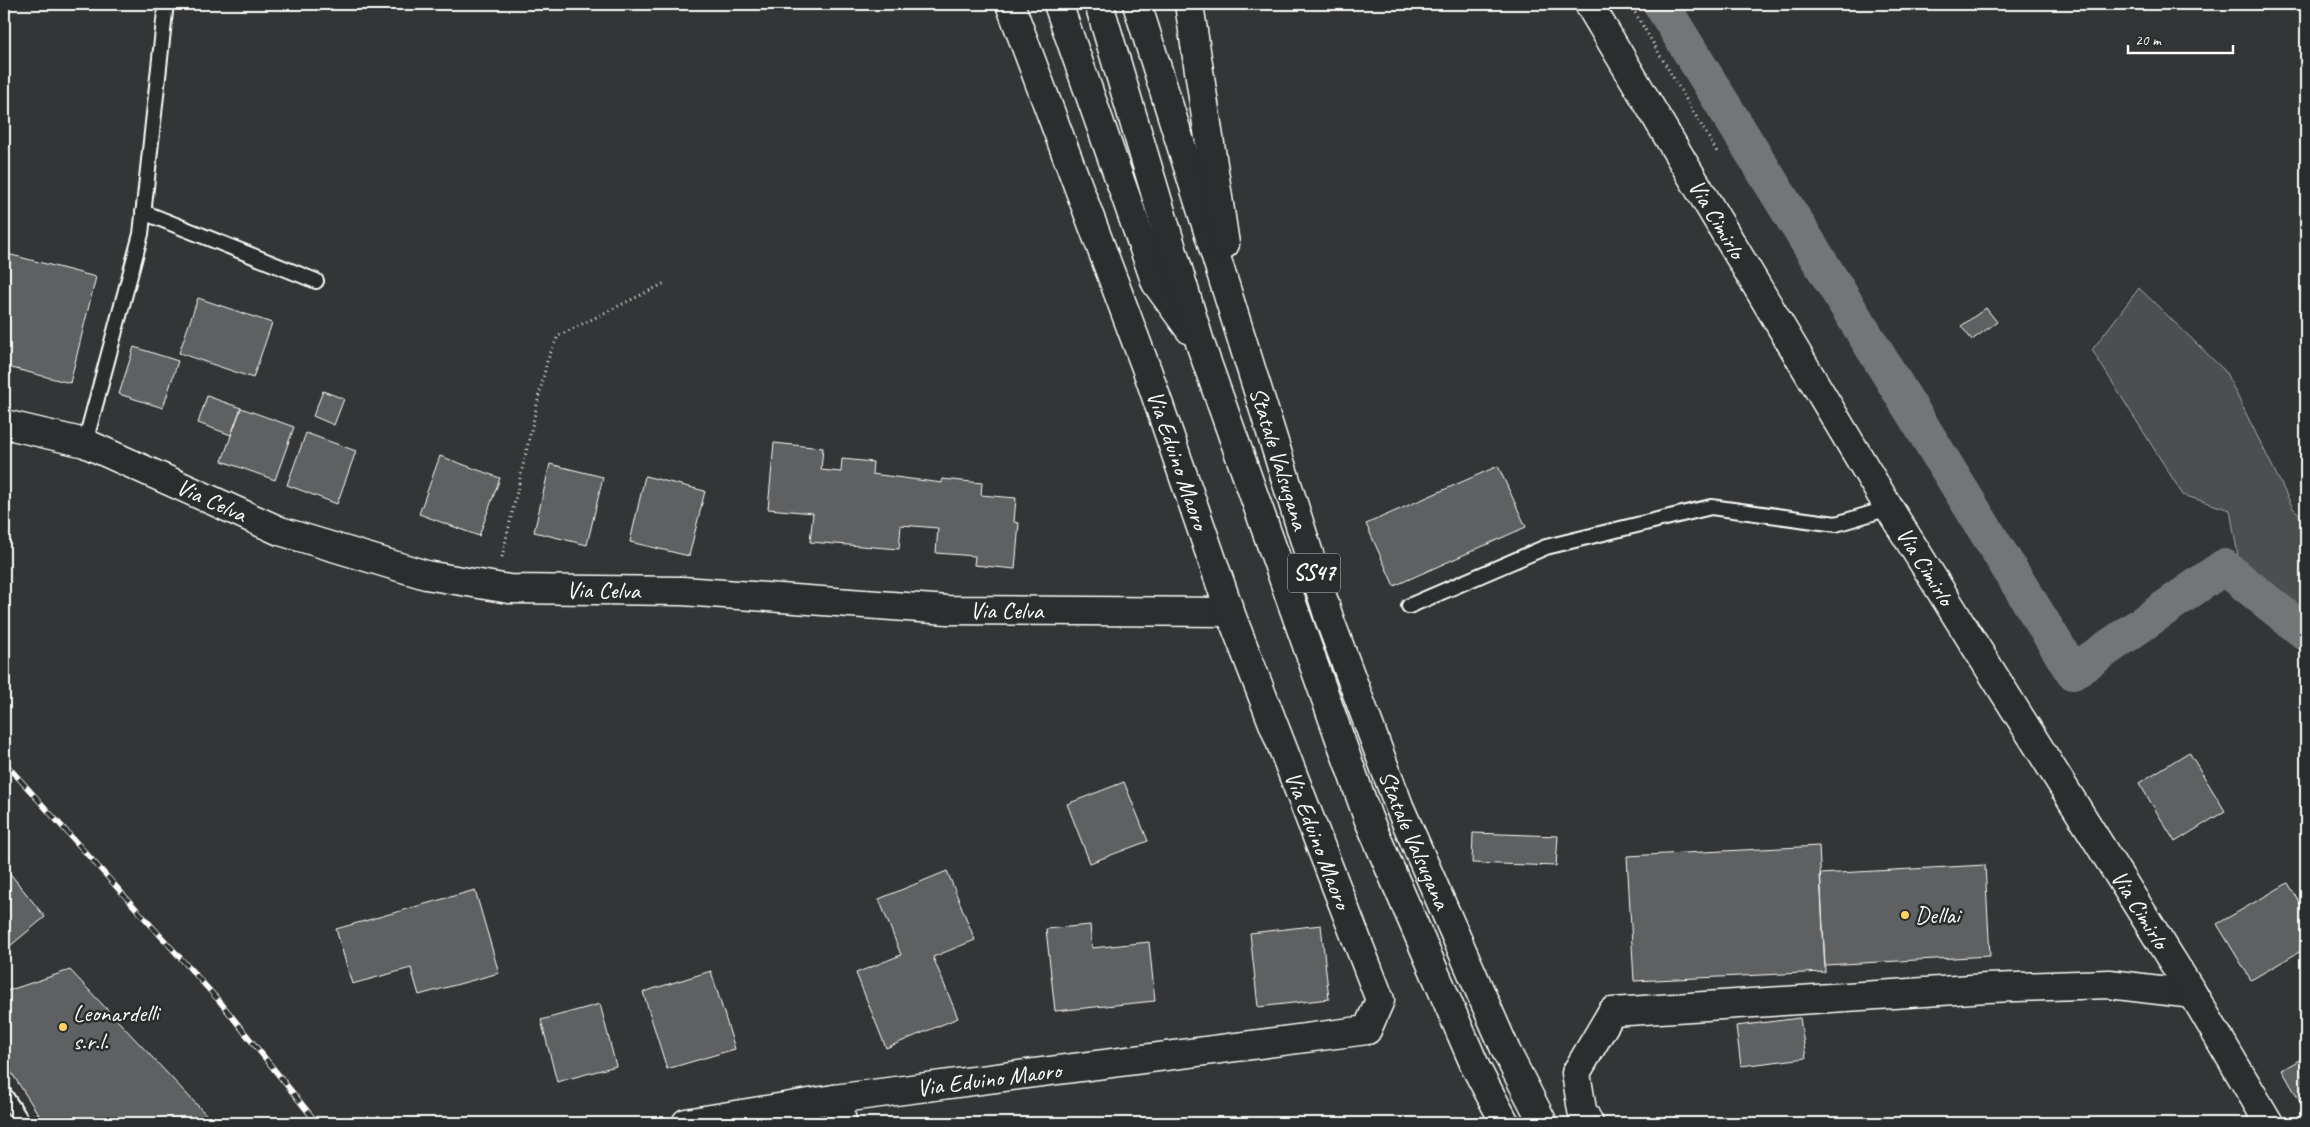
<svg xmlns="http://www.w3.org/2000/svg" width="2310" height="1127" viewBox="0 0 2310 1127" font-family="Caveat,sans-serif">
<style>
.green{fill:#4c4f50;stroke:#a6a7a8}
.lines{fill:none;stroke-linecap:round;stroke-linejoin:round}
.canal{stroke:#737576;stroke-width:36}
.building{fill:#5f6162;stroke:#fff}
.service-casing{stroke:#fff;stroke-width:18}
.minor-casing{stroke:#fff;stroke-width:31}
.tertiary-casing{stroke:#fff;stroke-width:31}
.trunk-casing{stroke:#fff;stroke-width:31}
.path{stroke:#fff;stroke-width:3;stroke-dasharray:1 4;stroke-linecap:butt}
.service{stroke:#2a2d2e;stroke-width:14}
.minor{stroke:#2a2d2e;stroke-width:28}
.tertiary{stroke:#2a2d2e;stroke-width:28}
.trunk{stroke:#2a2d2e;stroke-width:28}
.rail-casing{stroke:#fff;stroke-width:5.5}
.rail{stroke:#2a2d2e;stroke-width:4;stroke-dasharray:11;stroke-linecap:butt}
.poi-dot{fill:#ffd166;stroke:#2a2d2e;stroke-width:2}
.labels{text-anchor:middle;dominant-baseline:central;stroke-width:5;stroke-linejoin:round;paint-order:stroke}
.shield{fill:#2a2d2e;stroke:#bfc0c0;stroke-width:1}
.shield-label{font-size:22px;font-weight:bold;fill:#fff}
.street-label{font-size:24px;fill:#fff;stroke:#2a2d2e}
.poi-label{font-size:24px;fill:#fff;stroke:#2a2d2e;text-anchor:start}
</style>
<rect width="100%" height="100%" fill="#333536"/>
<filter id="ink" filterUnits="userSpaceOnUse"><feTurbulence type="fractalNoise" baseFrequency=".02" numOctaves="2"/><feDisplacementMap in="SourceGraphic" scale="10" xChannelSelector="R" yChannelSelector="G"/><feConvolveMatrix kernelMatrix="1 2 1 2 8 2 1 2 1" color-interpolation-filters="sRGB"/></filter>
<g filter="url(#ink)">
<path class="green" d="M2139,288l86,83 68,137 13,12v112l-64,-52 -12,-70 -47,-15 -91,-145z"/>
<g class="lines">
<path class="canal" d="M1661,4l412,668 151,-105 82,66"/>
</g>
<path class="building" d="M4,253l92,24 -26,106 -66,-17z
M198,298l74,25 -19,55 -74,-25z
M1986,308l11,14 -25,18 -11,-14z
M134,347l44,14 -15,47 -44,-14z
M323,391l21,8 -10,26 -21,-9z
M207,396l34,12 -10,27 -33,-12z
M241,408l53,19 -19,53 -53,-19z
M306,433l50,18 -19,53 -50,-19z
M774,443l49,5 -2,22 20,2 1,-13 31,3 -1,12 70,9v-4l40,4 -1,12 35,3 -2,24 5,1 -4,46 -41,-4 1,-9 -39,-3 2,-25 -37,-3 -2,24 -89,-7 3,-29 -45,-4z
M440,456l60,22 -21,58 -60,-22z
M550,464l53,13 -16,68 -53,-13z
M1498,466l28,61 -132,59 -28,-62z
M645,476l60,15 -16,65 -59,-14z
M2189,752l36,59 -50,31 -36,-59z
M1124,782l24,59 -58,22 -23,-59z
M1473,833l85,3 -2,30 -84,-3z
M1819,846l6,126 -191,9 -7,-125z
M1985,865l5,91 -165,9 -5,-91z
M4,866l41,51 -41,34z
M947,871l28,69 -42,17 25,61 -72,30 -30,-75 45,-18 -22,-56z
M2288,883l18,30v35l-55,32 -34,-56z
M475,890l24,83 -80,22 -8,-27 -59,16 -16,-55z
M1090,925l2,23 57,-6 6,59 -100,10 -9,-82z
M1321,925l8,74 -71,8 -8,-74z
M70,970l144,153h-170l-40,-62v-69z
M711,971l24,78 -68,20 -24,-77z
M600,1004l16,62 -59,16 -16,-62z
M1800,1018l6,40 -65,8 -5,-40z
M2306,1056v56l-24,-42z"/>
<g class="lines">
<defs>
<path id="service" d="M143,212l173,69
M85,443l56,-209 24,-222
M1409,606l137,-59 165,-40 125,17 53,-16
M4,1094l19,29"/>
<g id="minor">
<path id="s1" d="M4,424l81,19 195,88 146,44 83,14 173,2 266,19 282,2"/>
<path d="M834,1099l9,24"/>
<path id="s2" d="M686,1123l148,-24 533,-69 13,-30 -150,-388 -82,-239 -138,-369"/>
<path d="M1589,1123l-7,-13 -6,-37 36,-61 375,-24 122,-4 84,10"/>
</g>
<g id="tertiary">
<path id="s3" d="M1589,4l300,504 304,486 76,129"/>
</g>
<g id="trunk">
<path d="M1058,4l98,279 34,47"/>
<path d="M1099,4l102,342 167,472 108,250 29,55"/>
<path id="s4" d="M1137,4l192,614 70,188 107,245 37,72"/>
<path d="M1189,4l36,240"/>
</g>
</defs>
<use href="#service" class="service-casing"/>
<use href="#minor" class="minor-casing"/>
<use href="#tertiary" class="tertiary-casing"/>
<use href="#trunk" class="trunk-casing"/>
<path class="path" d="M1630,4l87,148
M502,557l45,-196 11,-25 107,-53"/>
<use href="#service" class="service"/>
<use href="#minor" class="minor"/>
<use href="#tertiary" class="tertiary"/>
<use href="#trunk" class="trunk"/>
<defs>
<path id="rail" d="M4,762l217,241 96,120"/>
</defs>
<use href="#rail" class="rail-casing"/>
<use href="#rail" class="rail"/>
</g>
</g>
<g class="poi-dot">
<circle cx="1905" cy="915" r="5"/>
<circle cx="63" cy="1027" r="5"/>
</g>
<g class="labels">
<rect class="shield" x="1288" y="553.5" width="52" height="39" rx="4"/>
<g class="shield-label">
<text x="1314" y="573">SS47</text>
</g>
<g class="street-label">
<text stroke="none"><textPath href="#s3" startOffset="250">Via Cimirlo</textPath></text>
<text stroke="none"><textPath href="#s4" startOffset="476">Statale Valsugana</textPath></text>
<text transform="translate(1178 460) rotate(71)">Via Eduino Maoro</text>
<text stroke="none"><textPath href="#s1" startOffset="222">Via Celva</textPath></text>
<text stroke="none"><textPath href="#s3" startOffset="655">Via Cimirlo</textPath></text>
<text stroke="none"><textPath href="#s1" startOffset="628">Via Celva</textPath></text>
<text stroke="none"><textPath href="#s1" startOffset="1032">Via Celva</textPath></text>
<text stroke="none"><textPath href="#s4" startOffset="881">Statale Valsugana</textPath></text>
<text transform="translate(1318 840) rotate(69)">Via Eduino Maoro</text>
<text stroke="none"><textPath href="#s3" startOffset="1060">Via Cimirlo</textPath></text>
<text stroke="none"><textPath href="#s2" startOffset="306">Via Eduino Maoro</textPath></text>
</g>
<g class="poi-label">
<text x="1915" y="915">Dellai</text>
<text x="73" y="1013">Leonardelli<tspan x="73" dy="28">s.r.l.</tspan></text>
</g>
</g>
<rect width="2310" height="1127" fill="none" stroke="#2a2d2e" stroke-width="20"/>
<rect x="10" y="10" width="2290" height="1107" fill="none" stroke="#fff" stroke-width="2" filter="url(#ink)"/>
<path d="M2128 45v8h105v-8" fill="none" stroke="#ffffff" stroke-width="2.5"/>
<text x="2135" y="45" font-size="15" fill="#ffffff" stroke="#2a2d2e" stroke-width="4" paint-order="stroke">20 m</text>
</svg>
